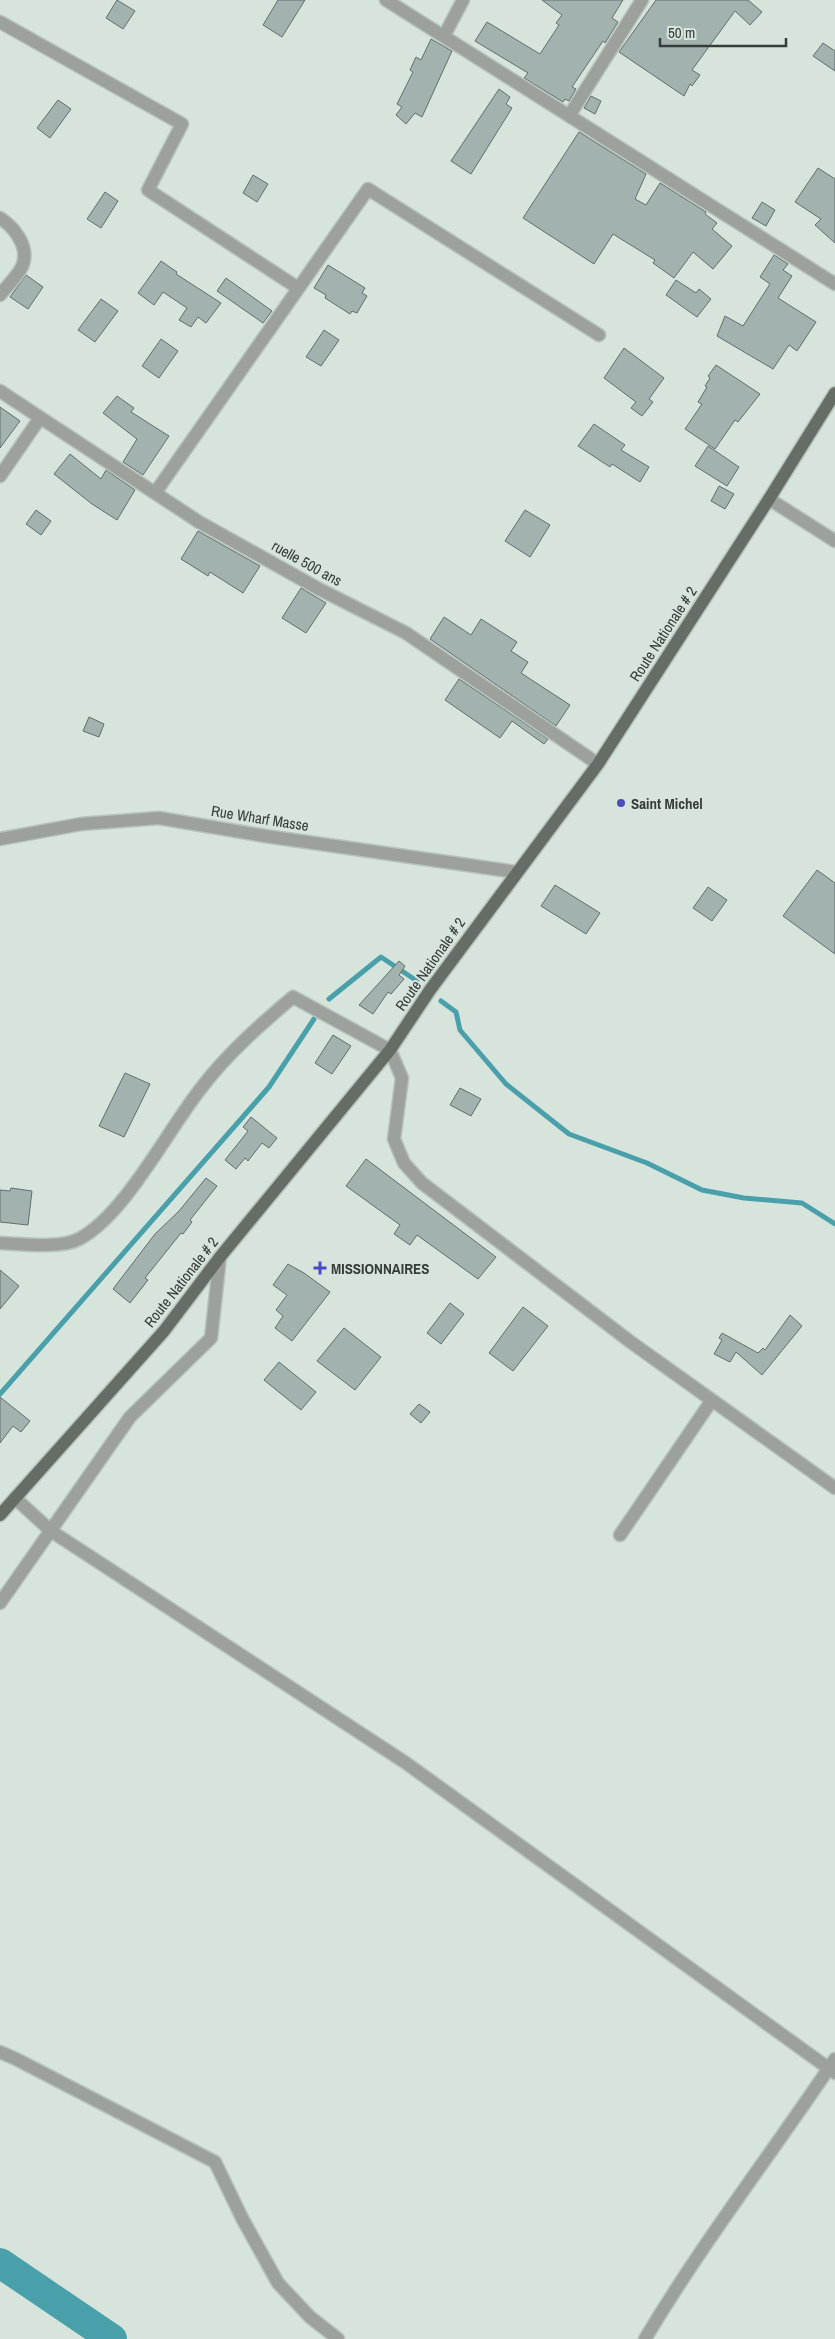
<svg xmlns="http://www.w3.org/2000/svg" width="835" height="2339" viewBox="0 0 835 2339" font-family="'Archivo Narrow',sans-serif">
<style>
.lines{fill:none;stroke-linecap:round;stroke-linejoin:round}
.stream{stroke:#49a0ab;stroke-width:5}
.river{stroke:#49a0ab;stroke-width:30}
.building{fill:#a2b2af;stroke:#606f6c}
.minor-casing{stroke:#b6c2bb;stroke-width:15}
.primary-casing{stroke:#b6c2bb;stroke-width:15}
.minor{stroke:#9da19c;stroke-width:12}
.primary{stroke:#666d64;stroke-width:12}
.poi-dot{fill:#4a4bc1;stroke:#d6e4dc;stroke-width:2}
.labels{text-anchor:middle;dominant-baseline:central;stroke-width:4;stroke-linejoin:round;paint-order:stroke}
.street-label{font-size:15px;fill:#363c38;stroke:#d6e4dc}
.poi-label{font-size:15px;font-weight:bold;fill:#363c38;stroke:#d6e4dc;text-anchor:start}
</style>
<rect width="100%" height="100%" fill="#d6e4dc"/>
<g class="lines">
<path class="stream" d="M329,999l52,-42 36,24
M441,1001l15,11 4,18 46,54 63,50 78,29 55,27 42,8 58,5 33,21
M0,1394l269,-307 45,-68"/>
<path class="river" d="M0,2263l112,76"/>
</g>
<path class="building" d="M117,0l18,11 -12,18 -17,-11z
M278,0h27l-23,37 -19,-12z
M542,0h81l-11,18 6,4 -13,21 -2,-2 -31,46 4,2 -7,12 -4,-2 -2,3 -39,-24 4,-5 -53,-32 12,-19 53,32 19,-29 -3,-2 6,-8z
M656,0h92l14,12 -12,13 -15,-14 -43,59 8,5 -8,11 -2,-2 -6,12 -65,-44z
M431,39l21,12 -30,66 -7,-4 -9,11 -10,-9 6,-8 -5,-3 16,-32 -3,-2 6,-13 5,3z
M823,43l12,8v20l-22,-15z
M499,89l11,8 -4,7 6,4 -41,66 -20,-13z
M591,96l10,5 -6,13 -11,-6z
M58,100l13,9 -21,29 -13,-10z
M579,132l67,42 -11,25 11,6 14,-22 46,29 -1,2 12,9 -5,6 20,17 -19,23 -20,-17 -19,26 -21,-15 2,-3 -42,-26 -19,30 -71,-46z
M818,168l17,11v64l-20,-18 6,-6 -26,-17z
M253,175l15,9 -11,18 -14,-9z
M105,192l13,9 -17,27 -14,-9z
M762,202l13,8 -9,16 -14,-8z
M774,255l14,9 -5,6 9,6 -14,22 38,24 -19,29 -8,-6 -16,24 -56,-33 8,-20 18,10 27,-42 -10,-7z
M161,261l16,11 -1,2 45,29 -15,20 -8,-6 -7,10 -12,-7 8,-12 -24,-16 -9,13 -16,-12z
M328,265l37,23 -3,5 5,3 -10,17 -5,-2 -2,3 -25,-16 1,-3 -12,-7z
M26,275l17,12 -15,22 -18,-12z
M226,278l46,33 -9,12 -46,-32z
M676,280l20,13 3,-4 12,10 -14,18 -31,-22z
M101,299l17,12 -23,31 -17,-12z
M324,330l15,10 -18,26 -15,-9z
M161,339l17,12 -19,27 -17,-12z
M624,348l40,30 -15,21 4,3 -11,14 -11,-8 5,-6 -32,-24z
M716,365l44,29 -22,28 -3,-2 -20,29 -30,-20 17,-25 -4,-2 9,-15 -2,-1 5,-8 -2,-2z
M117,396l17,12 -3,4 38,24 -26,39 -20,-13 14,-23 -34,-26z
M0,407l20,14 -20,27z
M594,424l31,21 -4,5 28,17 -9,15 -28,-18 -2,3 -32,-21z
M708,446l31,21 -12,19 -32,-20z
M70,454l31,25 5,-9 29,20 -18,30 -25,-16 -38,-30z
M719,486l15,8 -9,15 -14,-8z
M36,510l15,11 -10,14 -15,-11z
M525,510l25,15 -20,32 -25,-16z
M198,531l62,35 -17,27 -33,-21 -2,4 -27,-17z
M301,588l25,15 -20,30 -24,-15z
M444,617l27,18 10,-16 36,23 -6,9 17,11 -7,11 49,32 -14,21 -126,-87z
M459,679l89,60 -4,5 -32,-23 -12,17 -55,-38z
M89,717l15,7 -5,13 -16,-6z
M817,870l18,13v71l-52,-38z
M555,885l45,28 -14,21 -45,-28z
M708,887l19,13 -15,21 -19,-13z
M399,961l6,5 -6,9 5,4 -13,15 -3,-2 -15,22 -14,-9z
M333,1035l18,11 -19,28 -17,-11z
M125,1073l25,11 -26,53 -25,-11z
M460,1088l21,11 -10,17 -21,-11z
M251,1117l26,21 -8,10 -7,-5 -14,18 -3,-3 -9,11 -11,-9 23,-29 -5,-4z
M366,1159l130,98 -18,22 -61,-44 -7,10 -16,-11 6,-9 -54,-39z
M206,1178l11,8 -27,34 2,2 -9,12 -2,-1 -36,45 3,2 -18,23 -17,-14 42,-55 24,-23z
M11,1188l21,3 -4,34 -28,-3v-32l10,1z
M288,1264l16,9 26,19 -38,49 -17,-13 8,-12 -7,-6 11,-15 -14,-10z
M0,1270l19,16 -19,23z
M450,1303l14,11 -23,30 -14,-11z
M523,1307l25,19 -35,45 -24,-18z
M790,1315l12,11 -40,49 -26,-23 -6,10 -16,-8 8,-14 -3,-2 3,-5 36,20 5,-5 2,2z
M344,1328l37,29 -26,33 -38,-29z
M279,1362l37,30 -15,18 -37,-30z
M0,1397l30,24 -9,11 -8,-6 -13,17z
M419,1404l11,8 -9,11 -11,-9z"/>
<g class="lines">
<defs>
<path id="minor" d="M386,0l449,284
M0,22l182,102 -34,66 150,98
M444,36l19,-36
M569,116l73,-116
M0,218c14,9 29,28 23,46 -3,10 -16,22 -23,31
M0,391l199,131 120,67 87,44 192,131
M0,476l40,-58
M155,493l213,-304 231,146
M769,499l66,42
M0,839l81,-15 78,-6 106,18 251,36
M0,1243c21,1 60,6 79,-4 47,-25 89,-110 123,-152 26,-34 59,-63 91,-90l97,53 12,28 -8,61 10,24 18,20 210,160 203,145
M15,1498l36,33 355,232 429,310
M620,1535l92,-135
M0,1603l130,-186 81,-79 9,-81
M0,2052l16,7 199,103 27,56 36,65 32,34 28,22
M645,2339c58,-97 127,-186 190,-280"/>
<path id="primary" d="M0,1515l164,-184 56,-74 170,-207 40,-60 168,-226 171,-265 66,-106"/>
</defs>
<use href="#minor" class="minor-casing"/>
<use href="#primary" class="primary-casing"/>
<use href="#minor" class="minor"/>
<use href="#primary" class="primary"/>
</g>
<g class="poi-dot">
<circle cx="621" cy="803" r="5"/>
<path d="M317.5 1260.5h5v5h5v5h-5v5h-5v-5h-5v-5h5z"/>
</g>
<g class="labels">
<g class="street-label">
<text transform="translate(307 563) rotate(29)">ruelle 500 ans</text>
<text transform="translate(663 634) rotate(-57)">Route Nationale # 2</text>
<text transform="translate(260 818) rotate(9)">Rue Wharf Masse</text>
<text transform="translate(430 964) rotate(-55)">Route Nationale # 2</text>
<text transform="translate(181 1282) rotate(-52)">Route Nationale # 2</text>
</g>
<g class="poi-label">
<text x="631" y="803">Saint Michel</text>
<text x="331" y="1268">MISSIONNAIRES</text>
</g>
</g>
<path d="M660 38v8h126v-8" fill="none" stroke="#363c38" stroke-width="2.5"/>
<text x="668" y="38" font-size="15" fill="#363c38" stroke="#d6e4dc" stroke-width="4" paint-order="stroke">50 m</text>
</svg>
